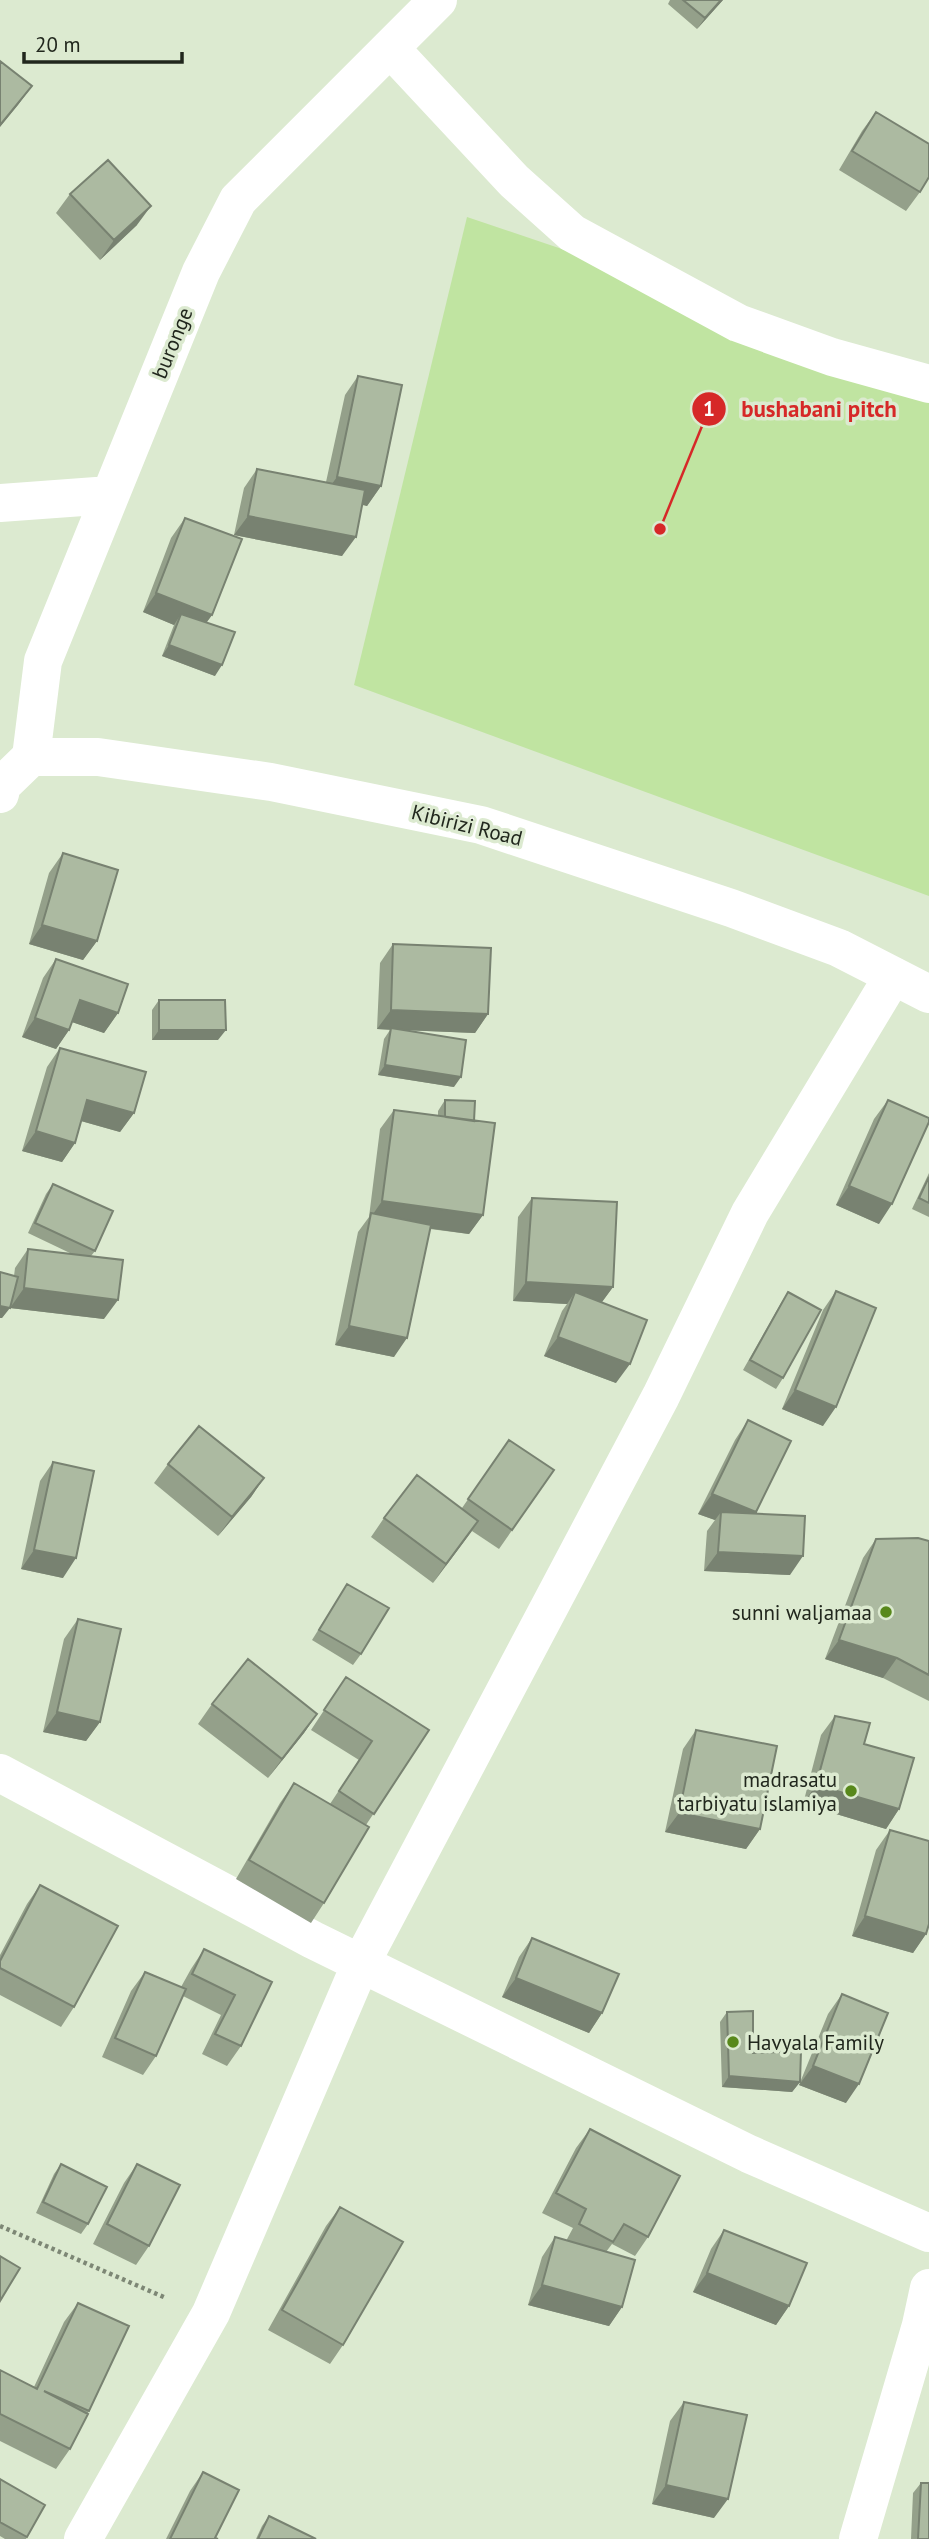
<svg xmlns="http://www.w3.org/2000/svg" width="929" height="2539" viewBox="0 0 929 2539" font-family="'PT Sans',sans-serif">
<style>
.green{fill:#c0e4a1}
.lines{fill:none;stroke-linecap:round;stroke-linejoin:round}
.path{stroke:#7d8775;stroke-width:4.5;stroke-dasharray:3.5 3.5;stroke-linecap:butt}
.minor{stroke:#fff;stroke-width:38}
.tertiary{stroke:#fff;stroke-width:38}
.wall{fill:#94a08a}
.shaded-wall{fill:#788271}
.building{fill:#acbaa1;stroke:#788271;stroke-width:2}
.poi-dot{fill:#58881b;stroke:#dcead0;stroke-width:2.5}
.labels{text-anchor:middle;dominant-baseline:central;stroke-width:7;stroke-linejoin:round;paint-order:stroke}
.street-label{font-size:21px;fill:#21271d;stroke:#dcead0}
.poi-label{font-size:21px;fill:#21271d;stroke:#dcead0;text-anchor:end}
.leader{fill:none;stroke:#d62828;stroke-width:2.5}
.callout-dot{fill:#d62828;stroke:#dcead0;stroke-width:2.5}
.mark-label{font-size:21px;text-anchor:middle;font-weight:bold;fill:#fff}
.callout-label{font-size:23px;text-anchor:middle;font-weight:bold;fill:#d62828;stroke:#dcead0;stroke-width:7;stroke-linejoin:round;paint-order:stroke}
</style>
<rect width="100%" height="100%" fill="#dcead0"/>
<path class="green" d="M467,217l462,156v523l-575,-211z"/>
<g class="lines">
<path class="path" d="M0,2226l166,72"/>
<path class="minor" d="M390,48l124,133 58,52 166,90 94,34 97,27
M0,503l110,-8
M31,757l12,-96 158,-389 37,-72 200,-200
M0,1773l313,167 436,214 180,79
M83,2539l128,-226 150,-350 300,-567 89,-183 143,-237
M858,2539l63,-214 8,-37"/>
<path class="tertiary" d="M0,794l2,-9 29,-28h67l173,25 210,43 250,83 108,40 90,46"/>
</g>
<path class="wall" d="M670,0h53l-26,29 -29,-25z
M876,112l44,80 -14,19 -67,-41 23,-39z
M70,194l67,31 -37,35 -44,-47z
M358,376l23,110 -14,20 -5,-2 -20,52 -108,-21 10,-47 13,-19 69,13 19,-87z
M185,518l27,97 -6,8 9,53 -53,-20 12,-31 -31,-13 28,-74z
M63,853l34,88 -14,19 -54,-16 20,-71z
M393,944l95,70 -13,19 -72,-3 51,57 -76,-12 6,-36 6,-9 -13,-1 3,-66z
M56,959l62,54 -14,20 -32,-11 -3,8 -13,19 -34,-12 21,-59z
M159,1000l59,40h-66v-30z
M60,1048l74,65 -14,19 -39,-11 -6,22 -13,19 -40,-11 25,-84z
M445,1100l29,21 9,94 -14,19 -39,-5 -36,128 -59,-12 23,-113 11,-15 11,-88 14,-19 44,6v-5z
M888,1100l-9,124 -43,-19 38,-86z
M929,1173v44l-17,-8z
M53,1184l42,67 -4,5 13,63 -94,-11 1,-4 -9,14 12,-42 1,-8 13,-19 44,5 -44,-21 18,-39z
M532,1198l81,89 -11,15 14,81 -72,-27 18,-45 5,-7 -54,-3 5,-84z
M836,1291l-13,135 -41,-17 41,-99z
M788,1292l-5,86 -7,11 -33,-19 38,-67z
M748,1420l8,93 34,62 -86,-4 3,-40 8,-11 -17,-6 37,-74z
M509,1440l45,30 -55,79 -27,-18 -39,52 -62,-46 13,-19 78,-10z
M53,1462l10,116 -42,-9 19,-88z
M168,1464l96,14 -13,19 -33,39 -64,-53z
M876,1539l53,2v160l-46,-23 -58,-19 38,-101z
M347,1584l14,70 -8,11 -41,-25z
M78,1619l22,103 -14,19 -43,-9 21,-93z
M346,1677l83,53 -63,95 -42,78 -13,20 -75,-44 44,-76 14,-20 36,21 29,-44 -48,-30z
M212,1704l105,10 -13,19 -36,45 -70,-54z
M835,1716l29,28 35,65 -13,20 -83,-25 18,-69z
M696,1730l64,99 -14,20 -81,-17 18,-83z
M890,1830l36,104 -13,19 -61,-17 24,-86z
M40,1885l34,122 -13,20 -61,-32v-40l27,-51z
M532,1938l70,75 -13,20 -87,-36 17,-40z
M204,1949l68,33 -31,64 -14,20 -25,-12 19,-39 -38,-19 -27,60 -13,19 -41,-18 29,-66 14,-19 36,15 10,-18z
M842,1994l4,109 -47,-18 29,-71z
M727,2012l26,41 47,29 -8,10 -70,-5 -2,-65z
M590,2129l58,108 -13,19 -23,-12 -6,8 16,55 -13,19 -81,-21 14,-48 13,-20 11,4 7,-13 -31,-15 34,-65z
M61,2164l27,60 -7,10 -45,-21 18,-39z
M137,2164l12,82 -13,19 -43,-21 31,-61z
M340,2207l3,138 -13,19 -62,-34 58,-104z
M724,2230l65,76 -13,19 -83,-33 18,-43z
M78,2303l11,108 -19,38 -14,20 -56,-28v-71l34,17 30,-65z
M684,2402l30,116 -62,-14 18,-83z
M203,2472l12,66 3,1h-52l24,-48z
M0,2479l45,26 -19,34h-21l-5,-3z
M921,2483l8,56h-18l2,-46z
M269,2516l47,23h-60l6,-13z"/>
<path class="shaded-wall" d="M721,0h2l-26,29 8,-11z
M32,86l-14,19 -18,22v-2z
M151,206l-14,19 -37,35 14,-20z
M337,477l44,9 -14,20 -44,-10z
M248,516l108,21 -14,19 -108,-21z
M156,593l56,22 -14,19 -17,-20 -7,11 -31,-13z
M169,645l53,20 -7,11 -53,-20z
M42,925l55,16 -14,19 -54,-16z
M80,1000l38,13 -14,20 -38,-13z
M391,1010l97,4 -13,19 -98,-4z
M35,1018l34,12 -13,19 -34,-12z
M159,1030h67l-8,10h-66z
M385,1065l76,12 -7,10 -76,-12z
M87,1100l47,13 -14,19 -46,-13z
M36,1131l39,12 -13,19 -40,-11z
M849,1186l43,18 -13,20 -43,-19z
M382,1201l101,14 -14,19 -99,-14 1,-3z
M526,1282l87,5 -14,19 -24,-14 -8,12 -54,-3z
M24,1288l94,12 -14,19 -94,-11z
M0,1306l10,2 -8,10h-2z
M349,1326l58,12 -13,19 -59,-12z
M558,1337l72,27 -14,19 -72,-27z
M795,1390l41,17 -13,19 -41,-17z
M264,1478l-13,19 -33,39 14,-19z
M712,1494l44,18 -13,20 -22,-20 -6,8 -17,-6z
M478,1521l-13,19 -32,43 13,-19z
M34,1550l42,8 -13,20 -42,-9z
M718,1552l85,4 -13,19 -86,-4z
M839,1640l58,18 -14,20 -58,-19z
M57,1712l43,10 -14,19 -43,-9z
M317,1714l-13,19 -36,45 14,-19z
M816,1785l83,24 -13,20 -83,-25z
M679,1813l81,16 -14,20 -81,-17z
M865,1916l61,18 -13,19 -61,-17z
M516,1978l86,35 -13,20 -87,-36z
M813,2066l46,18 -13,19 -47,-18z
M729,2076l71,6 -8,10 -70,-5z
M707,2273l82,33 -13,19 -83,-33z
M542,2285l80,22 -13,19 -81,-21z
M666,2485l62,14 -14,19 -62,-14z"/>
<path class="building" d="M683,0h38l-16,18z
M0,61l32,25 -32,39z
M876,112l53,32v33l-9,15 -68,-41z
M108,160l43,46 -37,34 -44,-46z
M358,376l44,9 -21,101 -44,-9z
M257,469l108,21 -9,47 -108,-21z
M185,518l57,21 -30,76 -56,-22z
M181,614l54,18 -13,33 -53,-20z
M63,853l55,17 -21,71 -55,-16z
M393,944l98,4 -3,66 -97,-4z
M56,959l72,25 -10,29 -38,-13 -11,30 -34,-12z
M159,1000h66l1,30h-67z
M391,1028l75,12 -5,37 -76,-12z
M60,1048l86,24 -12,41 -47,-13 -12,43 -39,-12z
M445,1100l30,1 -1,20 -29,-4z
M888,1100l41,18v4l-37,82 -43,-18z
M394,1110l101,13 -12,92 -101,-14z
M929,1177v26l-10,-5z
M53,1184l60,27 -18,40 -60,-28z
M532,1198l85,4 -4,85 -87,-5z
M371,1213l60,12 -24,113 -58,-12z
M28,1249l95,11 -5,40 -94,-12z
M0,1272l18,5 -8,31 -10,-2z
M836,1291l40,17 -40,99 -41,-17z
M575,1292l72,28 -17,44 -72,-27z
M788,1292l33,18 -38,68 -33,-18z
M748,1420l43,21 -35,71 -44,-18z
M199,1426l65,52 -32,39 -64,-53z
M509,1440l45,30 -42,60 -44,-31z
M53,1462l41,9 -18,87 -42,-8z
M417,1475l61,46 -32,43 -62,-46z
M721,1512l84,4 -2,40 -85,-4z
M918,1538l11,3v134l-32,-17 -58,-18 37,-101z
M347,1584l42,24 -28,46 -42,-24z
M78,1619l43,10 -21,93 -43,-10z
M248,1659l69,55 -35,45 -70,-55z
M346,1677l83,53 -55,84 -35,-23 33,-50 -48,-31z
M835,1716l35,7 -6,21 50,14 -15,51 -83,-24z
M696,1730l81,16 -17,83 -81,-16z
M294,1783l75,44 -45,76 -75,-43z
M890,1830l39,11v83l-3,10 -61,-18z
M40,1885l78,41 -44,81 -74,-39v-7z
M532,1938l87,36 -17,39 -86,-35z
M204,1949l68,33 -31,64 -26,-12 20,-39 -43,-21z
M145,1972l41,17 -30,67 -41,-18z
M842,1994l46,19 -29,71 -46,-18z
M753,2011v42l48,-2 -1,31 -71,-6 -2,-64z
M590,2129l90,47 -32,61 -24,-13 -11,18 -34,-18 7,-15 -30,-16z
M61,2164l46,23 -19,37 -45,-22z
M137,2164l43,21 -31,61 -42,-22z
M340,2207l63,35 -60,103 -61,-35z
M724,2230l83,33 -18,43 -82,-33z
M555,2237l80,23 -13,47 -80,-22z
M0,2256l20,12 -20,33z
M78,2303l51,23 -40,85 -45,-20 44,23 -18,35 -70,-35v-44l37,19z
M684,2402l63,13 -19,84 -62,-14z
M203,2472l36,18 -24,48 3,1h-48z
M0,2479l45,26 -18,32 -27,-15z
M921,2483h8v56h-11z
M269,2516l47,23h-58z"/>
<g class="poi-dot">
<circle cx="886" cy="1612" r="7"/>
<circle cx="851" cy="1791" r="7"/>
<circle cx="733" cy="2042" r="7"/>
</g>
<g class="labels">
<g class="street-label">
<text transform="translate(172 343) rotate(-68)">buronge</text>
<text transform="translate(467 825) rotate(14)">Kibirizi Road</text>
</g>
<g class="poi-label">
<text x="872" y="1612">sunni waljamaa</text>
<text x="837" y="1779">madrasatu<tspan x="837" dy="24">tarbiyatu islamiya</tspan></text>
<text x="747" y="2042" text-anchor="start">Havyala Family</text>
</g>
</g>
<path class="leader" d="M660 529L709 409"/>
<g class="callout-dot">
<circle cx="660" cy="529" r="7"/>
<circle cx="709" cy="409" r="18"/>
</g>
<g class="mark-label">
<text x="709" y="416">1</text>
</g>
<g class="callout-label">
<text x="819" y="417">bushabani pitch</text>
</g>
<path d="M24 52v10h158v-10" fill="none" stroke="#21271d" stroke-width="3.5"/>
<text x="35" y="52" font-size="21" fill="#21271d" stroke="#dcead0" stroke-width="5" paint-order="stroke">20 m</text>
</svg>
